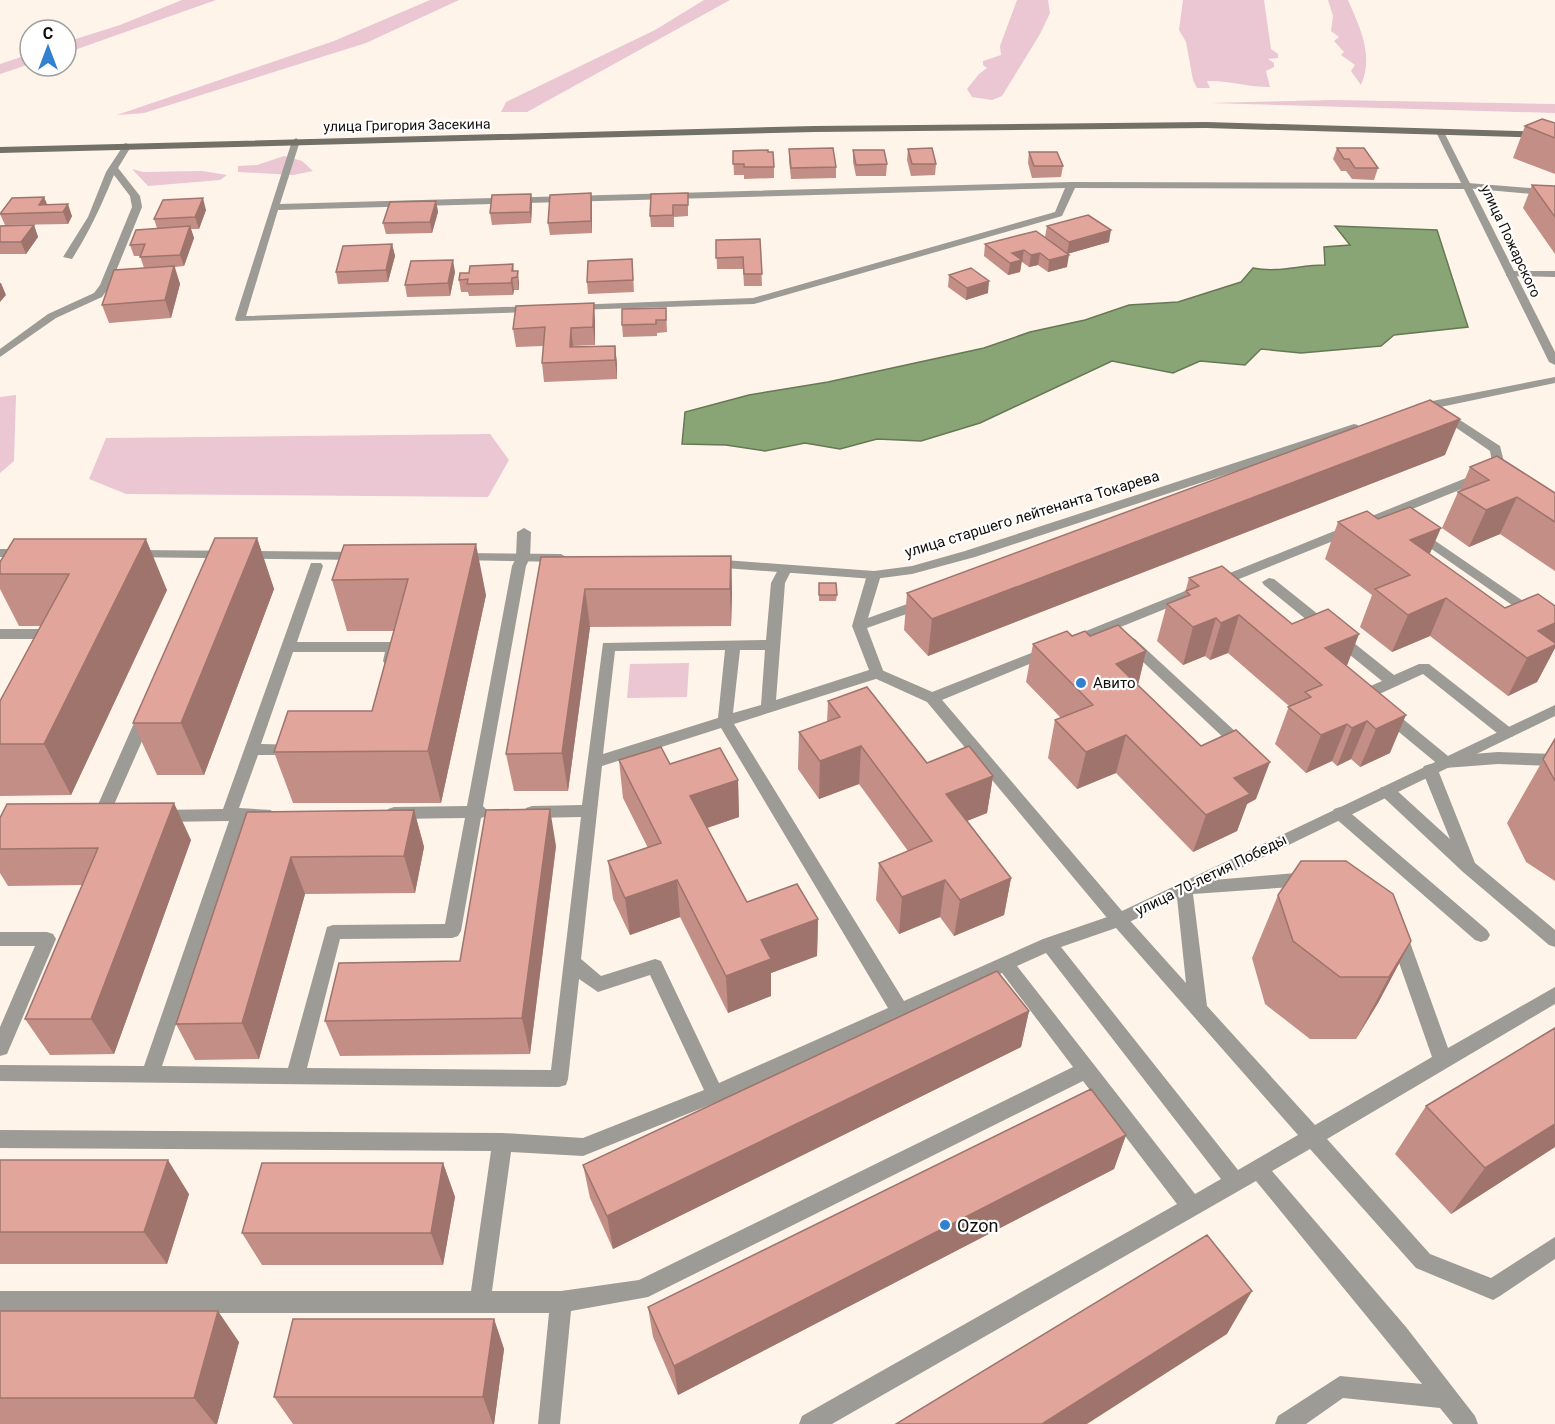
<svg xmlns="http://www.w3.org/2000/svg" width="1555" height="1424" viewBox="0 0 1555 1424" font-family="Roboto,sans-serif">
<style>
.green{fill:#ebc6d3}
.water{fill:#8aa575;stroke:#667855;stroke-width:1.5}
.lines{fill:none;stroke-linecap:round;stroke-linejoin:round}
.service{fill:#9c9b95;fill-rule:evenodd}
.minor{fill:#9c9b95;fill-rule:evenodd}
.tertiary{fill:#9c9b95;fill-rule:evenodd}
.secondary{fill:#727067;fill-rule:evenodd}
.wall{fill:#c28e85}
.shaded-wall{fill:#9e746c}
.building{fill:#e2a59b;stroke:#9e746c;stroke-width:1.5}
.poi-dot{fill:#3281d1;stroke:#fff;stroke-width:2}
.labels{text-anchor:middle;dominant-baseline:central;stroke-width:4.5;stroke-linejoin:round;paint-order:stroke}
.far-street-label{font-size:14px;fill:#120e0a;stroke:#fff}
.street-label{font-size:15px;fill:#120e0a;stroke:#fff}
.poi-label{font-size:15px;fill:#120e0a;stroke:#fff;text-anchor:start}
.near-poi-label{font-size:18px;fill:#120e0a;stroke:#fff;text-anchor:start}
</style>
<rect width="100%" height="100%" fill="#fef4ea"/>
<path class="green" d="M182,0h34l-150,53v-11l54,-17z
M430,0h29l-93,43 -222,70 -27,2 217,-74z
M704,0h26l-203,112h-26l5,-10 149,-72z
M1017,0h31l2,13 -10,21 -38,62 -10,4 -20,-3 -5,-8 12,-15 8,-6 -4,-3v-4l18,-6 -1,-9z
M1183,0h81l7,49 7,5v4l-10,1 6,4v4l-8,4 4,16c-22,0 -42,-7 -63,-6l3,7h-13l-4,-8 -7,-38 -7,-12z
M1328,0h20c12,28 26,55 13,85l-10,-14 4,-6 -14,-10 3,-3 -10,-11 5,-4 -8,-6 2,-15z
M30,54v10l-30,10v-10z
M1334,100l221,4v9l-345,-10z
M284,156l18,5 11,10 -20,4 -55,-3v-6l19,-1z
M132,169l11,3 59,-1 25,4 -7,5 -72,6z
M16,395l-2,66 -14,12v-76z
M490,434l19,26 -21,37 -362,-3 -37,-15 17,-41z
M689,663l-2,34 -60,1 3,-34z"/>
<path class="water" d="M1335,226l102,4 31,97 -74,8 -13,11 -80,7 -40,-4 -16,16 -45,-4 -27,12 -61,-12 -132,62 -59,18 -44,-2 -37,10 -35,-6 -40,8 -39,-6 -44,-1 3,-32 64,-17 79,-13 156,-34 46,-16 55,-12 44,-15 49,-3 63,-20 12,-14c26,5 46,-3 72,-3l-1,-18 26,-2z"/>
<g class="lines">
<path class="service" d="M1468,183l87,7v6l-90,-8 -2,-2z
M1510,271h45v6l-49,-1v-4z
M1443,409l57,37 4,16 -10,14 -418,169h-10l-2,-3 2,-3 420,-169 6,-8 -2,-11 -51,-35 -2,-3z
M524,528l7,4 -1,26 -4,8 -43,240 6,6 -2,4 -6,2 -20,113 -3,5 -6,2 -112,1 -33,129 244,2 30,-253 -49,1 -6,-2 -2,-4 2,-4 6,-2 50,-1 21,-162 163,-3 5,-57 9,-17h10l2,3 -7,14 -9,117 93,-30 -17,-44 15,-51 2,-3h10l2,3 -13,43 56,-20 7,5 -2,3 -62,22 17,45 -2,4 -148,47 170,277 139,-62 76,-26 6,2 61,68 -10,-95 2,-5 129,-11 6,2 2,5 -2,5 -6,2 -114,8 14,112 108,119 117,-68 -43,-123 3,-5 6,-2 6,2 3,5 41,114 107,-61v17l-228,135 103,115 61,24 64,-41v22l-55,37 -7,4 -77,-32 -106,-119 -38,22 134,156 69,89 3,8h-25l-13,-16 -97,-10 -37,26h-31l3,-8 62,-40 82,8 -166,-203 -424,243h-33l3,-8 375,-212 -94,-123 -435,216 -77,14 -11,113h-22l11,-111h-549v-22h471l20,-140 -491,-3v-18l502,3 81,5 121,-48 -54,-115 -52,17 -19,-13 -11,100 -2,6 -7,2 -559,-6v-16l144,1 85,-245 -69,1 -6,-2 -2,-4 2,-4 6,-2 63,-1 88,-246h10l2,3 -26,76h97l7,5 -4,14 -7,5 -5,-2 -2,-3 2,-9h-92l-32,92 39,1 3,4 -3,4 -5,2h-37l-19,53 32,2 2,4 -2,4 -26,2 -83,246 126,2 39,-141 6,-2 112,-1 20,-106 -71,1 -6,-2 -2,-4 2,-4 6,-2 73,-1 45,-240 4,-8 1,-26zM725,650l-7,68 -115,36 12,-103zM740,650h25l-4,55 -28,8zM721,728l167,280 -169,75 -58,-122 -6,-2 -54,17 -20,-17 21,-193zM1116,928l182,207 -60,35 -177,-223zM1046,953l175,226 -26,15 -178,-228zM1002,973l71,94 -434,213 -78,11h-69l19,-139 72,4 139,-56z
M1418,529l137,94v12l-142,-99 -2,-3z
M1269,578l5,1 120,96 25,-11h10l83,65 3,4 -3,4h-10l-79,-63 -48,22 1,3 -2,4h-10l-7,-8 2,-4 23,-10 -118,-96 -2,-3z
M0,629h52l7,5 -5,8h-10l-2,-3h-42z
M1130,637l5,2 102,94 3,4 -3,4h-10l-102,-96 -2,-3z
M1049,646l5,2 2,3 -2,3 -117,48h-10l-2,-4 2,-4z
M146,709l8,5 -45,102 -2,4h-12l-2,-4 45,-102z
M1387,709l5,1 56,46 50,-4 57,2v12l-57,-2 -53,4 -5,-2 -58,-48 -3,-4 3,-4z
M1430,764l6,2 2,4 37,93 80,67v17l-6,-2 -86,-73 -82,-77 -2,-4 2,-4h12l57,52 -28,-69 2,-4z
M1340,807l6,2 141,121 3,5 -3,5 -6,2 -6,-2 -141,-123 -2,-4 2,-4z
M0,932h47l6,2 3,5 -49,115 -7,2v-29l35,-81h-35z"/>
<path class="minor" d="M296,138l4,3 -20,63 791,-22 397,1 5,3 -5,3 -393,-1 -13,28 -308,88 -178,6 -4,-1v-4l181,-7 302,-86 10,-24 -787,22 -32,106 288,-10 5,3 -5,3 -298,9 -1,-2 57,-178z
M125,143l7,2 -14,23 22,28 2,11 -32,79 -8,11 -46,21 -56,39v-8l48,-35 46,-21 6,-8 32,-78 -2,-11 -16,-21c-14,33 -23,54 -42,84l-9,-2 25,-40 18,-45z
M1555,377v6l-138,29 -6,-4 6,-4z
M1354,424l4,1v6l-383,126 -63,17 -38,5 -163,-12 -7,-4 7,-4 163,12 38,-5 53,-15z
M0,549h24l7,4 -7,4h-24z
M132,550l228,2 7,4 -7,4 -233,-3 -2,-3 2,-3z
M459,553l102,1 7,4 -7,4 -107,-2 -2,-3 2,-3z
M877,668l60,26 185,217 433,-206v11l-436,211 -6,-2 -186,-223 -55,-25 -2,-4z"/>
<path class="tertiary" d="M1440,129l4,3 111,220v13l-6,-3 -113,-230z"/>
<path class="secondary" d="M1206,122l349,10v6l-349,-10 -391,4 -815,21v-6l815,-21z"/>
</g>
<path class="wall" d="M1555,123v51l-42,-16 12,-32z
M1337,148l41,20 -4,12 -22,-1 -6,-8h-5l-8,-12z
M789,149l47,18v11l-45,1 -2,-19z
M908,149l28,15 -1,11 -24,1 -4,-16z
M853,150l34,14 -1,12h-30l-3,-14z
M733,151l41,16v11l-30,1v-4h-10z
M1029,152l34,14 -2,11 -29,1 -4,-15z
M1532,185l23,1v68l-32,-46z
M591,193l1,12v28l-42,2 -2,-12z
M688,193v23l-14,1v10h-23l-1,-11z
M531,194l1,11 -1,18 -39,2 -2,-12z
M44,197l3,8 25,11 -4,8 -61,1h27l4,12 -12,17h-26v-28l5,-1 -5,-11z
M436,201l2,11 -6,21 -46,1 -3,-11z
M206,210l-7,19h-8l3,9 -10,28 -9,1 5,17 -9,34 -62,5 -7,-18 42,-37 -4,-12h-6l-4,-11 27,-17 -3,-9z
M1047,226l62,16 -42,12v13l-19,5 -10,-7 -9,2 -7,-5h-1l-1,10 -12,3 -24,-19 1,-12 60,-7z
M760,239l2,47h-18l-1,-17h-26l-1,-29z
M392,244l3,12 -7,26 -50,2 -2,-12z
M632,259l2,33 -46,2 -1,-12z
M513,264l1,7 5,12v7h-5l-1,5 -44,1 -1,-4h-7l-2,-12 10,-7z
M455,272l-5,24 -43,1 -2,-12z
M949,275l39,18 -22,7 -18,-13z
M666,308l1,24 -10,1v3l-34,1 -1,-12z
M595,321v24l-22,1v1l42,-1 2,18v15l-73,3 -2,-19 1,-17 -27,1 -3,-18z
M1445,455l-517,201 -24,-26 3,-37z
M1470,467l85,26v78l-55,-37 -31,13 -27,-19 16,-36 2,-1z
M1338,522l92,32 75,54 50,-2v42l-18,34 -29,14 -78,-60 -38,16 -32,-25 12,-32 -47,-36z
M257,538l17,51 -70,186h-47l-24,-52z
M344,545l142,50 -45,208h-148l-19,-51 98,-41 22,-80h-47l-15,-51z
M731,556l1,37 -1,33 -141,1 -22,164h-54l-8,-37 35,-197z
M0,562l167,28 -96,205 -71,1v-95l41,-75h-22l-19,-37z
M1189,578l103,46 55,42 43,87 -30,14 -9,-8 -14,7 -5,-5 -26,12 -31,-29 14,-38 -61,-53 -18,7 -5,-4 -22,9 -26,-24 10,-37 17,-7z
M819,583l18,12 -1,6h-17z
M1072,636h18l56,15 -8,34 118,114 -9,5 -10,27 -44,21 -77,-79 -39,16 -29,-31 7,-38 6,-2 -35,-36 7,-38z
M828,701l99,62 66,13 -6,37 -20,8 44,57 -7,37 -50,21 -14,-19 -41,17 -23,-34 3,-37 29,-12 -49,-67 -40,15 -21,-30 1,-37 28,-10z
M1555,739v142l-29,-19 -19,-39z
M619,760l51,4 68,16 1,37 -32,11 40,74 71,17 -1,37 -46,17v23l-43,17 -48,-96 -50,18 -17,-36 -5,-38 40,-13 -25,-50z
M414,810l10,37 -9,46 -110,1 -46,165 -64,1 -19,-36 71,-212z
M0,818l191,22 -77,214 -64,1 -25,-36 57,-134 -74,1 -8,-13z
M556,846l-26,208 -190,2 -15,-35 135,-60z
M1278,895l133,46 -33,62 -22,36h-46l-45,-35 -13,-46z
M1029,1011l-8,36 -408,202 -23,-51 -7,-33z
M1555,1028v119l-104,67 -56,-60 31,-48z
M1126,1135l-12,34 -436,226 -25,-58 -5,-30z
M0,1160l189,34 -22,70h-167z
M443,1163l12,34 -12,68h-181l-20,-32z
M0,1311l239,31 -22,82h-217z
M494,1319l10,30 -10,75h-201l-19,-27z"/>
<path class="shaded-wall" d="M591,193l1,12v28l-1,-12z
M531,194l1,11 -1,18 -1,-11z
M44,197l5,12 -10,-4z
M203,198l3,12 -7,19 -4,-12z
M436,201l2,11 -6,21 -2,-11z
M68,204l4,12 -4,8 -5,-12z
M34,225l4,12 -12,17 -5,-12z
M190,226l4,12 -10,28 -4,-11z
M1111,230l-2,12 -42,12 2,-12z
M392,244l3,12 -7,26 -2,-12z
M1024,250l-4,22 -12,3 4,-22z
M1040,253l-2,12 -9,2 2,-12z
M1069,255l-2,12 -19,5 1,-12z
M453,260l2,12 -5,24 -2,-13z
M174,266l6,18 -9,34 -6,-18z
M518,271l1,12v7l-2,-13z
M512,278l2,12 -1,5 -2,-12z
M989,281l-1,12 -22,7 1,-12z
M0,283h1l5,12 -6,7z
M594,303l1,18v24l-2,-18z
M571,328l2,18v16l-3,-15z
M615,346l2,18v15l-2,-19z
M1460,419l-15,36 -517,201 4,-37z
M1517,497l-17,37 -31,13 17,-37z
M1441,528l-16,37 -15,-25z
M257,538l17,51 -70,186 -23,-52z
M146,539l21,51 -96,205 -27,-51z
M476,544l10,51 -45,208 -13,-52z
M731,556l1,37 -1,33 -1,-37z
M585,589l5,38 -22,164 -6,-38z
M1446,598l-16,38 -38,16 16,-37z
M1239,615l-11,38 -18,7 11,-37z
M1216,618l-11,38 -22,9 10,-38z
M1555,623v25l-18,34 -29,14 19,-38 11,-27z
M1359,634l-14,37 -20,-23z
M1146,651l-9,38 -21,-25z
M1406,715l-16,38 -30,14 16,-38z
M1367,721l-16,38 -14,7 15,-38z
M1347,724l-15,37 -26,12 15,-38z
M1126,735l-10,38 -39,16 9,-37z
M861,746l-2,38 -40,15 1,-38z
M1270,762l-14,37 -9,5 -10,27 -44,21 13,-37 28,-37z
M993,776l-6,37 -46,18 5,-37z
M738,780l1,37 -47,16 -2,-37z
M174,803l17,37 -77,214 -23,-35z
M550,809l6,37 -26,208 -8,-36z
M414,810l10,37 -9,46 -11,-37z
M291,857l14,37 -46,165 -17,-36z
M1011,878l-7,37 -50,21 6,-36z
M677,880l3,37 -50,18 -5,-37z
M945,880l-5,37 -41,17 3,-37z
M818,919l-1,37 -46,17v23l-43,17 -2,-37 35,-36z
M1411,941l-33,62 -22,36 33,-62z
M1029,1011l-8,36 -408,202 -6,-33z
M1555,1124v23l-104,67 34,-46z
M1126,1135l-12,34 -436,226 -4,-29z
M168,1160l21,34 -22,70 -23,-32z
M443,1163l12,34 -12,68 -12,-32z
M1252,1291l-25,43 -140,90h-45z
M218,1311l21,31 -22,82h-2l-21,-26z
M494,1319l10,30 -10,75h-1l-10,-27z"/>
<path class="building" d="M1542,119l13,4v15l-30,-12z
M833,148l3,19 -45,1 -2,-19z
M932,148l4,16h-24l-4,-15z
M1337,148h27l14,20h-23l-6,-9h-5z
M768,150v2h5l1,15h-30v-3h-11v-13z
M853,150h31l3,14 -31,1z
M1029,152h28l6,14h-29z
M1532,185l23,1v31z
M591,193v28l-43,2 2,-28z
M688,193v12h-15v10l-23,1 1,-22z
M531,194l-1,18 -40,1 2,-18z
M44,197l-5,8 29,-1 -5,8 -63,2 12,-16z
M203,198l-8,19 -41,2 9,-19z
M436,201l-6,21 -47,1 7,-21z
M1088,215l23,15 -42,12 -22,-16z
M34,225l-13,17h-21v-16z
M190,226l-10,29 -40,2 5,-13 -15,1 6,-15z
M1036,231l33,24 -20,5 -9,-7 -9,2 -7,-5 -12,3 10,7 -12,3 -25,-19z
M760,239l2,35h-18l-1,-17 -27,1v-18z
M392,244l-6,26 -50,2 7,-26z
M632,259l1,21 -46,2 1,-21z
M453,260l-5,23 -43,2 6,-24z
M513,264l-1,7h6l-1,6 -5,1 -1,5 -44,1 1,-5 -9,1 1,-7h9l1,-7z
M174,266l-9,34 -63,5 12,-35z
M971,268l18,13 -22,7 -18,-13z
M594,303l-1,24 -22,1 -1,19 45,-1v14l-73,3 3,-36 -32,2 3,-23z
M666,308v12h-10v4l-34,1v-16z
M1430,400l30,19 -528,200 -25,-26z
M1497,456l58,37v29l-38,-25 -31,13 -28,-18 31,-12 -19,-13z
M1410,507l31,21 -31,12 95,68 33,-14 17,12v17l-17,8 17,12v2l-28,13 -81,-60 -38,17 -33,-26 35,-14 -72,-53 29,-11 11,8z
M215,538h42l-76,185h-48z
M14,539h132l-102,205h-44v-43l69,-127h-69v-12z
M476,544l-48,207 -154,1 14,-41h84l36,-132 -76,1 12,-35z
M731,556l-1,33h-145l-23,164 -56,1 35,-197z
M1222,566l70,58 36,-15 31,25 -34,14 81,67 -30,14 -9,-8 -15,7 -5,-4 -26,11 -33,-28 23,-10 -6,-5 17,-7 -83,-70 -18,8 -5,-5 -23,9 -26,-23 23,-9 -4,-4 13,-5 -10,-8z
M819,583h17l1,12h-18z
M1118,625l28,26 -30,13 85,82 35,-16 34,32 -36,16 16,16 -44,21 -80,-80 -40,17 -31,-32 38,-15 -60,-61 34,-13 5,5 13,-5 5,5z
M867,687l60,76 42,-17 24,30 -47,18 65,84 -51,22 -15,-20 -43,17 -23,-34 53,-22 -71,-95 -41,15 -21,-29 41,-15 -12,-16z
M1555,739v42l-12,-22z
M661,747l9,17 50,-16 18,32 -48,16 57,106 50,-18 21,35 -57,21 10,19 -45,17 -49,-96 -52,18 -17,-37 53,-18 -42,-83z
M174,803l-83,216h-66l73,-171 -98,1v-31l7,-14z
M550,809l-28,209 -197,3 14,-58 121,-2 26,-151z
M414,810l-10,46 -113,1 -49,166 -66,1 71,-212z
M1301,861h45l47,33 18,47 -22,36h-49l-47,-36 -15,-46z
M997,971l32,40 -422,205 -24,-51z
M1555,1028v96l-70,44 -59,-62z
M1091,1089l35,46 -452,231 -26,-59z
M0,1160h168l-24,72h-144z
M262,1163h181l-12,70h-189z
M1207,1235l45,56 -210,133h-146z
M0,1311h218l-24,87h-194z
M293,1319h201l-11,78h-209z"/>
<g class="poi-dot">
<circle cx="1081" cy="683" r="6"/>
<circle cx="945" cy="1225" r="6"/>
</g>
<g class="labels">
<g class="far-street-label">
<text transform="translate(407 125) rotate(-1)">улица Григория Засекина</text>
<text transform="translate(1511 241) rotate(65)">улица Пожарского</text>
</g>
<g class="street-label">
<text transform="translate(1032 514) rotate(-17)">улица старшего лейтенанта Токарева</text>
<text transform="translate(1211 875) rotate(-26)">улица 70-летия Победы</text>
</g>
<g class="poi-label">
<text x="1093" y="683">Авито</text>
</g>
<g class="near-poi-label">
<text x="957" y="1225">Ozon</text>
</g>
</g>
<g transform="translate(48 48)"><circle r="28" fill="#ffffff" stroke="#a09f9d" stroke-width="1.5"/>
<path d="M0-4.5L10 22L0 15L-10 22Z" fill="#3281d1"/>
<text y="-9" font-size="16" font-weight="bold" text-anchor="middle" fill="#120e0a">С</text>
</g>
</svg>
